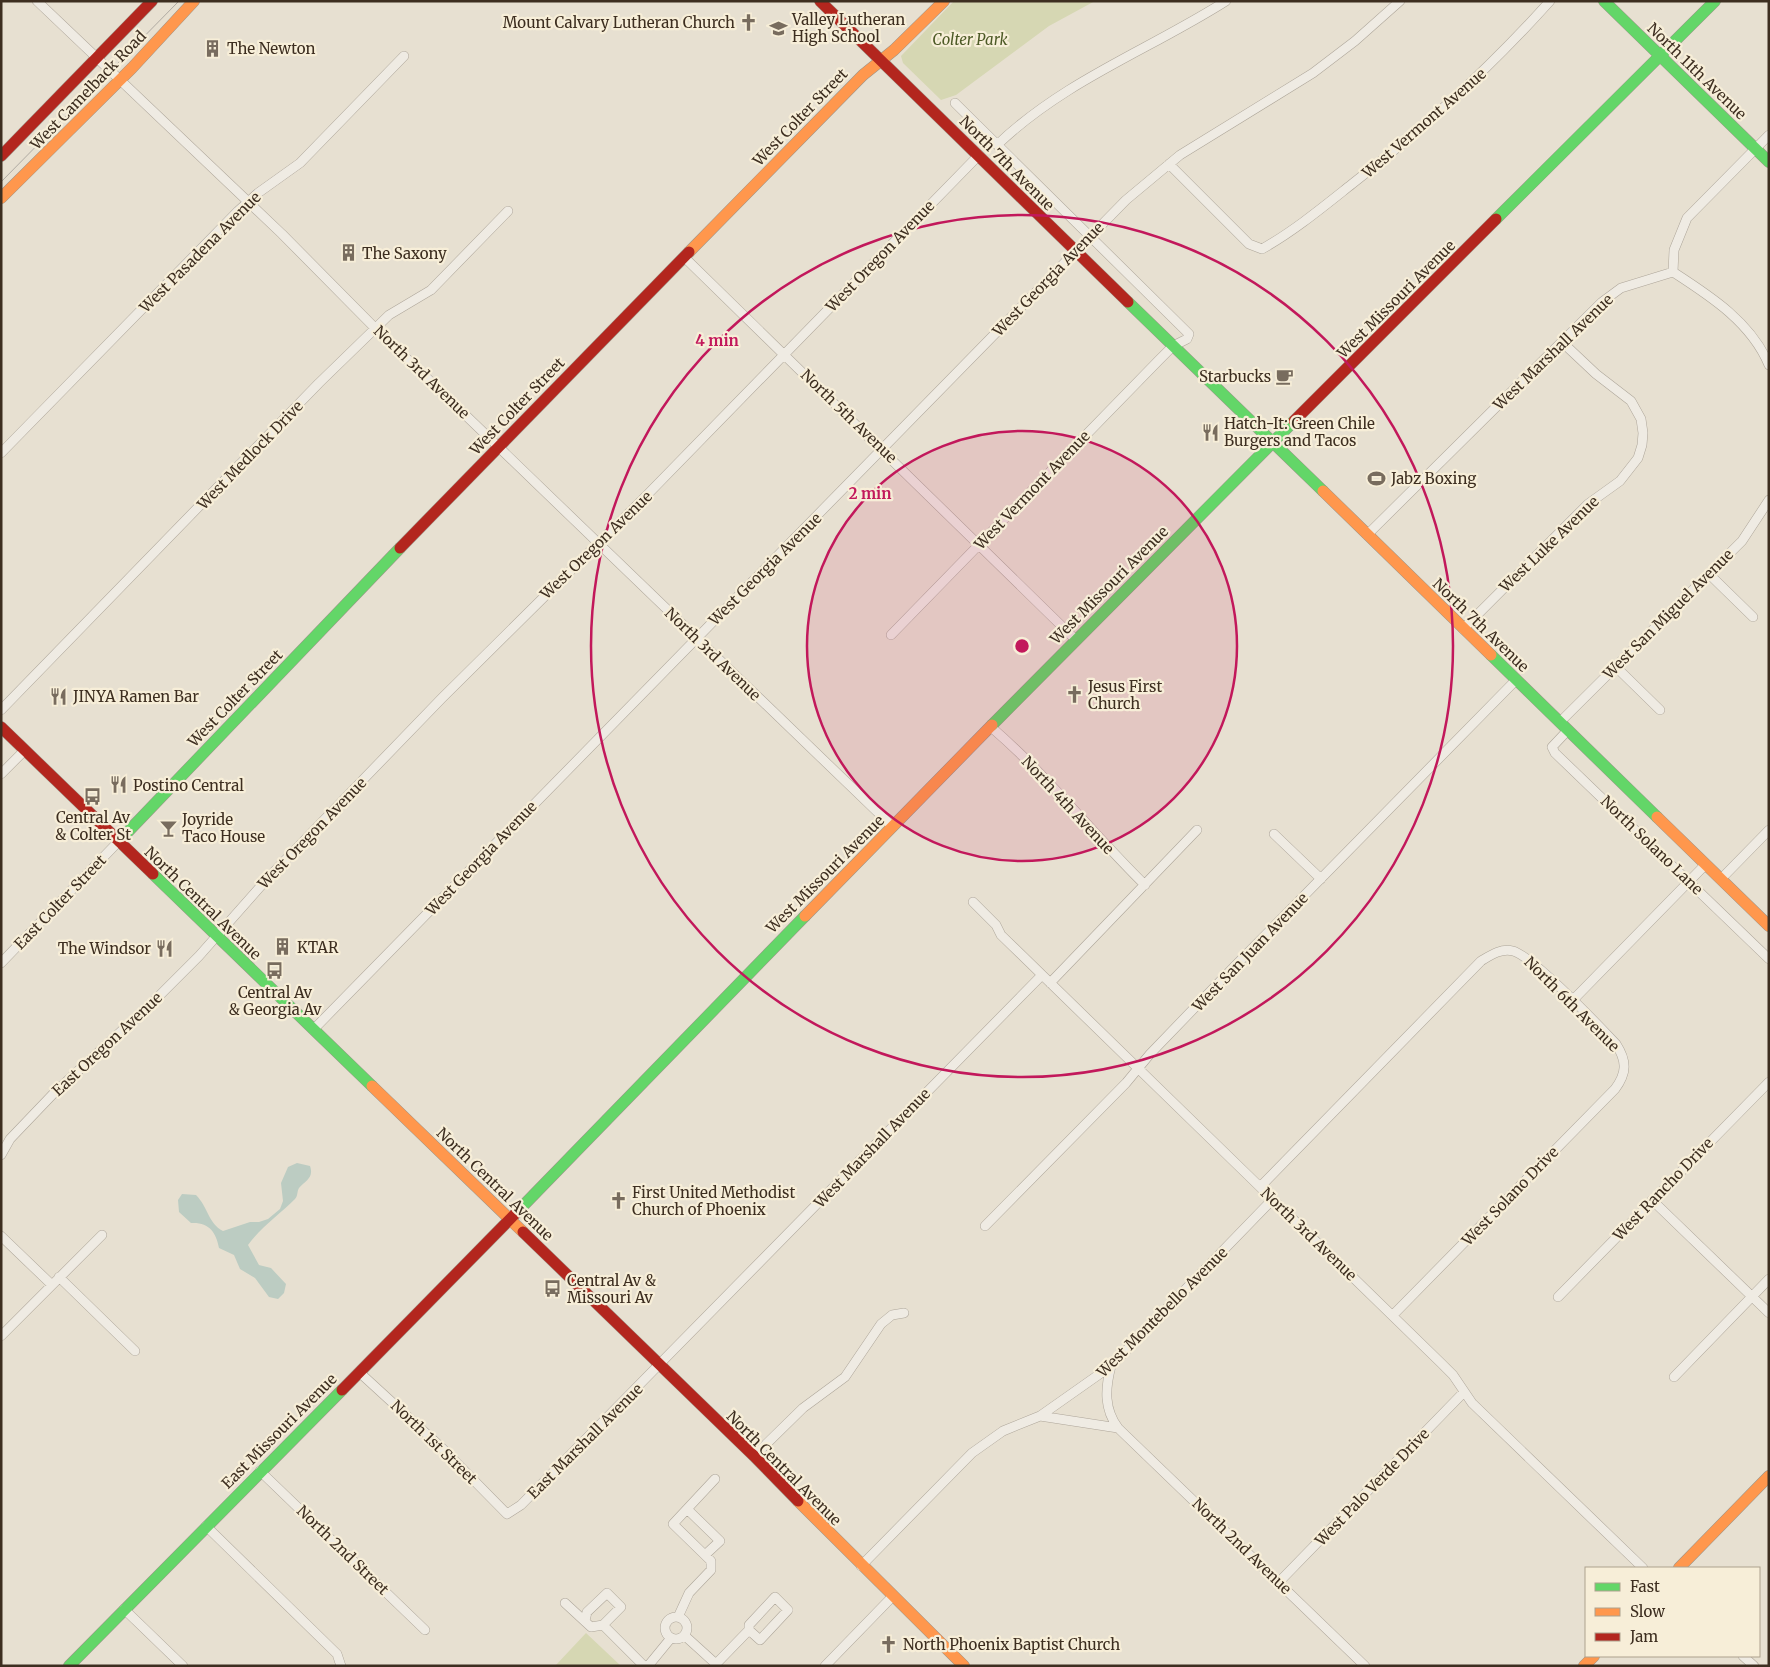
<svg xmlns="http://www.w3.org/2000/svg" width="1770" height="1667" viewBox="0 0 1770 1667" font-family="Merriweather,serif">
<style>
.green{fill:#d6d7b3}
.water{fill:#bcccc2}
.lines{fill:none;stroke-linecap:round;stroke-linejoin:round}
.street-casing{stroke:#ada599;stroke-width:10}
.fast-casing{stroke:#9c958a;stroke-width:12}
.slow-casing{stroke:#9c958a;stroke-width:12}
.jam-casing{stroke:#9c958a;stroke-width:12}
.street{stroke:#efebe3;stroke-width:9}
.fast{stroke:#63d668;stroke-width:11}
.slow{stroke:#ff974d;stroke-width:11}
.jam{stroke:#b3261e;stroke-width:11}
.tram{stroke:#afaaa2;stroke-width:1}
.ring{fill:none;stroke:#c2185b;stroke-width:2.5}
.labels{text-anchor:middle;dominant-baseline:central;stroke-width:4.5;stroke-linejoin:round;paint-order:stroke}
.poi-label{font-size:15px;fill:#3d2e20;stroke:#f7eed8;text-anchor:start}
.park-label{font-size:15px;font-style:italic;fill:#4d5a26;stroke:#f7eed8}
.street-label{font-size:15px;fill:#3d2e20;stroke:#f7eed8}
.centre{fill:#c2185b;stroke:#f7eed8;stroke-width:2.5}
.ring-label{font-size:15px;text-anchor:middle;font-weight:bold;fill:#c2185b;stroke:#f7eed8;stroke-width:4.5;stroke-linejoin:round;paint-order:stroke}
</style>
<rect width="100%" height="100%" fill="#e7e0d1"/>
<path class="green" d="M954,1h141l-46,25 -93,69 -15,5 -38,-37 -2,-7z
M586,1633l35,33h-66z"/>
<path class="water" d="M297,1163l13,3c4,12 -4,14 -11,22 -2,3 -1,8 -4,11 -15,15 -34,28 -47,46l11,20 12,3 15,16 -2,9 -6,6 -9,-2 -14,-19 -15,-9 -6,-14 -15,-7c-3,-16 -10,-26 -28,-25l-12,-11 -1,-12 4,-6 14,1c12,12 12,28 27,36l27,-9h9l9,-3 12,-10 3,-8 -2,-18 7,-16z"/>
<g class="lines">
<defs>
<path id="street" d="M37,1l245,233 93,94 518,499
M997,145c68,-65 152,-95 229,-144
M1169,164l80,80 13,5c32,-18 61,-42 90,-65 71,-55 137,-115 198,-183
M684,257l392,383
M1673,272l1,-22 13,-32 82,-83
M1673,272c37,24 78,50 96,93
M1,453l237,-242 20,-18 42,-30 104,-107
M1367,535l235,-233 19,-14 52,-16
M1709,574l44,43
M1463,629l125,-125 32,-23 18,-23 4,-13 1,-12 -2,-14 -10,-18 -35,-27 -34,-32
M891,635l268,-275 14,-14 14,-7 2,-5 -234,-231
M1615,666l45,44
M1,710l318,-327 70,-68 42,-25 77,-79
M1560,722l182,-181 27,-41
M991,727c56,48 101,106 154,158
M1568,730l-16,17 3,6 214,206
M1,774l24,-24
M1274,834l47,45
M1721,879l48,-49
M973,902l23,23 5,10 440,428 12,12 19,28 171,165
M1,963l118,-122
M1050,983l147,-153
M1572,1001l134,-137
M313,1030l813,-830 54,-45 133,-82 42,-32 45,-40
M1,1155l9,-16 44,-46 99,-91 46,-46 68,-77 175,-181 205,-203 332,-340
M1260,1187l221,-226c10,-6 20,-13 32,-10 21,6 85,74 103,93 11,17 11,29 -1,45l-222,226
M1652,1200l117,113
M985,1226l141,-143 24,-29 80,-83 286,-291
M1,1236l51,49
M59,1277l76,74
M1558,1297l211,-215
M1,1336l101,-101
M1111,1366c-6,23 -7,43 7,62
M359,1372l83,76 65,66 14,-9 521,-530
M1674,1377l95,-98
M1040,1416l78,12 247,238
M754,1456l49,-48 42,-31 36,-53 11,-9 12,-2
M260,1471l165,159
M687,1509l33,32 -15,14
M206,1526l131,128 4,12
M861,1566l111,-113 31,-22 37,-15 71,-50 162,-167
M1279,1582l185,-190
M565,1603l26,24 12,-2
M124,1609l59,57
M678,1617l11,-24 22,-23v-9l-38,-37 42,-45
M665 1628a11 11 0 1 1 22 0a11 11 0 1 1-22 0Z
M585,1621l2,-9 20,-19 14,14 -18,18 41,41
M684,1635l32,29 -1,2
M1743,1656l11,10
M716,1664l33,-34v-5l26,-28 13,13 -28,30 -11,-10
M648,1666l23,-28
M825,1666l67,-69"/>
<path id="fast" d="M1604,1l165,161
M1496,219l219,-218
M1128,302l195,189
M1491,655l166,162
M992,725l302,-304
M119,841l281,-293
M153,874l219,212
M517,1212l288,-296
M69,1666l273,-276"/>
<path id="slow" d="M1,198l131,-130 62,-67
M689,252l174,-177 31,-25 50,-49
M1323,491l168,164
M1657,817l112,109
M805,916l187,-191
M372,1086l151,146
M798,1501l166,165
M1679,1568l90,-92
M1584,1666l10,-10"/>
<path id="jam" d="M820,1l308,301
M1,156l151,-155
M1294,421l202,-202
M400,548l289,-296
M1,727l152,147
M523,1232l231,224 44,45
M342,1390l175,-178"/>
</defs>
<use href="#street" class="street-casing"/>
<use href="#fast" class="fast-casing"/>
<use href="#slow" class="slow-casing"/>
<use href="#jam" class="jam-casing"/>
<use href="#street" class="street"/>
<use href="#fast" class="fast"/>
<use href="#slow" class="slow"/>
<use href="#jam" class="jam"/>
<path class="tram" d="M1,182l178,-181"/>
</g>
<circle cx="1022" cy="646" r="215" fill="#c2185b" fill-opacity=".12"/>
<g class="ring">
<circle cx="1022" cy="646" r="215"/>
<circle cx="1022" cy="646" r="431"/>
</g>
<defs>
<symbol id="church-bare" viewBox="-9 -9 18 18"><path d="M-1.2-6h2.4v3.5h3.3v2.4h-3.3V6h-2.4V-.1h-3.3v-2.4h3.3Z" fill="#786c5e" stroke="#f7eed8" stroke-width="2.5" paint-order="stroke"/></symbol>
<symbol id="school-bare" viewBox="-9 -9 18 18"><path d="M0-5L7-2L0 1L-7-2ZM-4 1L0 2.5L4 1V4Q0 6-4 4Z" fill="#786c5e" stroke="#f7eed8" stroke-width="2.5" paint-order="stroke"/></symbol>
<symbol id="building-bare" viewBox="-9 -9 18 18"><path d="M-4-6H4V6H1V3H-1V6H-4ZM-2.5-4.3h1.7v1.8h-1.7ZM.8-4.3h1.7v1.8H.8ZM-2.5-1h1.7V.8h-1.7ZM.8-1h1.7V.8H.8Z" fill="#786c5e" stroke="#f7eed8" stroke-width="2.5" paint-order="stroke"/></symbol>
<symbol id="cafe-bare" viewBox="-9 -9 18 18"><path d="M-5.5-4.5H6V0H3Q3 3.5 0 3.5H-2.5Q-5.5 3.5-5.5 0ZM3-3.2v2h1.7v-2ZM-6 4.5H4V6H-6Z" fill="#786c5e" stroke="#f7eed8" stroke-width="2.5" paint-order="stroke"/></symbol>
<symbol id="restaurant-bare" viewBox="-9 -9 18 18"><path d="M-5-6h1v4h1v-4h1v4h1v-4h1v5L-1.5 .5V6h-2V.5L-5-1ZM5-6V6H3V1.5H1.5Q1.5-4 5-6Z" fill="#786c5e" stroke="#f7eed8" stroke-width="2.5" paint-order="stroke"/></symbol>
<symbol id="stadium-bare" viewBox="-9 -9 18 18"><path d="M0-5a6.5 5 0 1 0 0 10a6.5 5 0 1 0 0-10ZM-3.5-1.8h7v3.6h-7Z" fill="#786c5e" stroke="#f7eed8" stroke-width="2.5" paint-order="stroke"/></symbol>
<symbol id="bus-bare" viewBox="-9 -9 18 18"><path d="M-5-6H5V4H4V6H2V4H-2V6H-4V4H-5ZM-3.5-4V0h7V-4ZM-3.5 1.2v1.5H-2V1.2ZM2 1.2v1.5H3.5V1.2Z" fill="#786c5e" stroke="#f7eed8" stroke-width="2.5" paint-order="stroke"/></symbol>
<symbol id="bar-bare" viewBox="-9 -9 18 18"><path d="M-6-5H6L.8 .8V4.5H3.5V6h-7V4.5H-.8V.8Z" fill="#786c5e" stroke="#f7eed8" stroke-width="2.5" paint-order="stroke"/></symbol>
</defs>
<g fill-rule="evenodd">
<use href="#church-bare" x="736" y="10" width="25" height="25"/>
<use href="#school-bare" x="766" y="16" width="25" height="25"/>
<use href="#building-bare" x="200" y="36" width="25" height="25"/>
<use href="#building-bare" x="336" y="240" width="25" height="25"/>
<use href="#cafe-bare" x="1272" y="364" width="25" height="25"/>
<use href="#restaurant-bare" x="1198" y="420" width="25" height="25"/>
<use href="#stadium-bare" x="1364" y="466" width="25" height="25"/>
<use href="#church-bare" x="1062" y="682" width="25" height="25"/>
<use href="#restaurant-bare" x="46" y="684" width="25" height="25"/>
<use href="#restaurant-bare" x="106" y="772" width="25" height="25"/>
<use href="#bus-bare" x="80" y="784" width="25" height="25"/>
<use href="#bar-bare" x="156" y="816" width="25" height="25"/>
<use href="#building-bare" x="270" y="934" width="25" height="25"/>
<use href="#restaurant-bare" x="152" y="936" width="25" height="25"/>
<use href="#bus-bare" x="262" y="958" width="25" height="25"/>
<use href="#church-bare" x="606" y="1188" width="25" height="25"/>
<use href="#bus-bare" x="540" y="1276" width="25" height="25"/>
<use href="#church-bare" x="876" y="1632" width="25" height="25"/>
</g>
<g class="labels">
<g class="poi-label">
<text x="792" y="19">Valley Lutheran<tspan x="792" dy="17">High School</tspan></text>
<text x="735" y="22" text-anchor="end">Mount Calvary Lutheran Church</text>
<text x="227" y="48">The Newton</text>
<text x="362" y="253">The Saxony</text>
<text x="1271" y="376" text-anchor="end">Starbucks</text>
<text x="1224" y="423">Hatch-It: Green Chile<tspan x="1224" dy="17">Burgers and Tacos</tspan></text>
<text x="1391" y="478">Jabz Boxing</text>
<text x="1088" y="686">Jesus First<tspan x="1088" dy="17">Church</tspan></text>
<text x="73" y="696">JINYA Ramen Bar</text>
<text x="133" y="785">Postino Central</text>
<text x="93" y="817" text-anchor="middle">Central Av<tspan x="93" dy="17">&amp; Colter St</tspan></text>
<text x="182" y="819">Joyride<tspan x="182" dy="17">Taco House</tspan></text>
<text x="297" y="947">KTAR</text>
<text x="151" y="948" text-anchor="end">The Windsor</text>
<text x="275" y="992" text-anchor="middle">Central Av<tspan x="275" dy="17">&amp; Georgia Av</tspan></text>
<text x="632" y="1192">First United Methodist<tspan x="632" dy="17">Church of Phoenix</tspan></text>
<text x="567" y="1280">Central Av &amp;<tspan x="567" dy="17">Missouri Av</tspan></text>
<text x="903" y="1644">North Phoenix Baptist Church</text>
</g>
<g class="park-label">
<text x="970" y="39">Colter Park</text>
</g>
<g class="street-label">
<text transform="translate(1697 71) rotate(44)">North 11th Avenue</text>
<text transform="translate(88 90) rotate(-46)">West Camelback Road</text>
<text transform="translate(800 117) rotate(-46)">West Colter Street</text>
<text transform="translate(1424 123) rotate(-41)">West Vermont Avenue</text>
<text transform="translate(1007 163) rotate(45)">North 7th Avenue</text>
<text transform="translate(200 252) rotate(-45)">West Pasadena Avenue</text>
<text transform="translate(880 256) rotate(-46)">West Oregon Avenue</text>
<text transform="translate(1048 279) rotate(-46)">West Georgia Avenue</text>
<text transform="translate(1396 299) rotate(-45)">West Missouri Avenue</text>
<text transform="translate(1553 352) rotate(-44)">West Marshall Avenue</text>
<text transform="translate(422 372) rotate(44)">North 3rd Avenue</text>
<text transform="translate(517 406) rotate(-46)">West Colter Street</text>
<text transform="translate(849 416) rotate(44)">North 5th Avenue</text>
<text transform="translate(250 455) rotate(-46)">West Medlock Drive</text>
<text transform="translate(1032 490) rotate(-46)">West Vermont Avenue</text>
<text transform="translate(1549 544) rotate(-44)">West Luke Avenue</text>
<text transform="translate(596 545) rotate(-44)">West Oregon Avenue</text>
<text transform="translate(765 569) rotate(-45)">West Georgia Avenue</text>
<text transform="translate(1109 585) rotate(-45)">West Missouri Avenue</text>
<text transform="translate(1668 614) rotate(-45)">West San Miguel Avenue</text>
<text transform="translate(1481 625) rotate(44)">North 7th Avenue</text>
<text transform="translate(713 654) rotate(44)">North 3rd Avenue</text>
<text transform="translate(235 698) rotate(-46)">West Colter Street</text>
<text transform="translate(1068 805) rotate(47)">North 4th Avenue</text>
<text transform="translate(312 833) rotate(-46)">West Oregon Avenue</text>
<text transform="translate(1652 845) rotate(44)">North Solano Lane</text>
<text transform="translate(481 858) rotate(-46)">West Georgia Avenue</text>
<text transform="translate(825 874) rotate(-45)">West Missouri Avenue</text>
<text transform="translate(60 902) rotate(-46)">East Colter Street</text>
<text transform="translate(203 903) rotate(44)">North Central Avenue</text>
<text transform="translate(1250 952) rotate(-46)">West San Juan Avenue</text>
<text transform="translate(1572 1004) rotate(45)">North 6th Avenue</text>
<text transform="translate(107 1044) rotate(-43)">East Oregon Avenue</text>
<text transform="translate(872 1148) rotate(-46)">West Marshall Avenue</text>
<text transform="translate(495 1184) rotate(44)">North Central Avenue</text>
<text transform="translate(1663 1189) rotate(-46)">West Rancho Drive</text>
<text transform="translate(1510 1196) rotate(-46)">West Solano Drive</text>
<text transform="translate(1309 1234) rotate(44)">North 3rd Avenue</text>
<text transform="translate(1162 1312) rotate(-45)">West Montebello Avenue</text>
<text transform="translate(279 1431) rotate(-45)">East Missouri Avenue</text>
<text transform="translate(585 1441) rotate(-45)">East Marshall Avenue</text>
<text transform="translate(434 1442) rotate(44)">North 1st Street</text>
<text transform="translate(784 1468) rotate(45)">North Central Avenue</text>
<text transform="translate(1372 1487) rotate(-46)">West Palo Verde Drive</text>
<text transform="translate(1242 1546) rotate(44)">North 2nd Avenue</text>
<text transform="translate(343 1550) rotate(44)">North 2nd Street</text>
</g>
</g>
<circle cx="1022" cy="646" r="8" class="centre"/>
<g class="ring-label">
<text x="717" y="346">4 min</text>
<text x="870" y="499">2 min</text>
</g>
<rect width="1770" height="1667" fill="none" stroke="#3d2e20" stroke-width="5"/>
<rect x="1585" y="1567" width="175" height="90" fill="#f7eed8" stroke="#ada18e"/>
<rect x="1595" y="1583" width="25" height="8" fill="#63d668" stroke="#ada18e"/>
<text x="1630" y="1592" font-size="15" fill="#3d2e20">Fast</text>
<rect x="1595" y="1608" width="25" height="8" fill="#ff974d" stroke="#ada18e"/>
<text x="1630" y="1617" font-size="15" fill="#3d2e20">Slow</text>
<rect x="1595" y="1633" width="25" height="8" fill="#b3261e" stroke="#ada18e"/>
<text x="1630" y="1642" font-size="15" fill="#3d2e20">Jam</text>
</svg>
